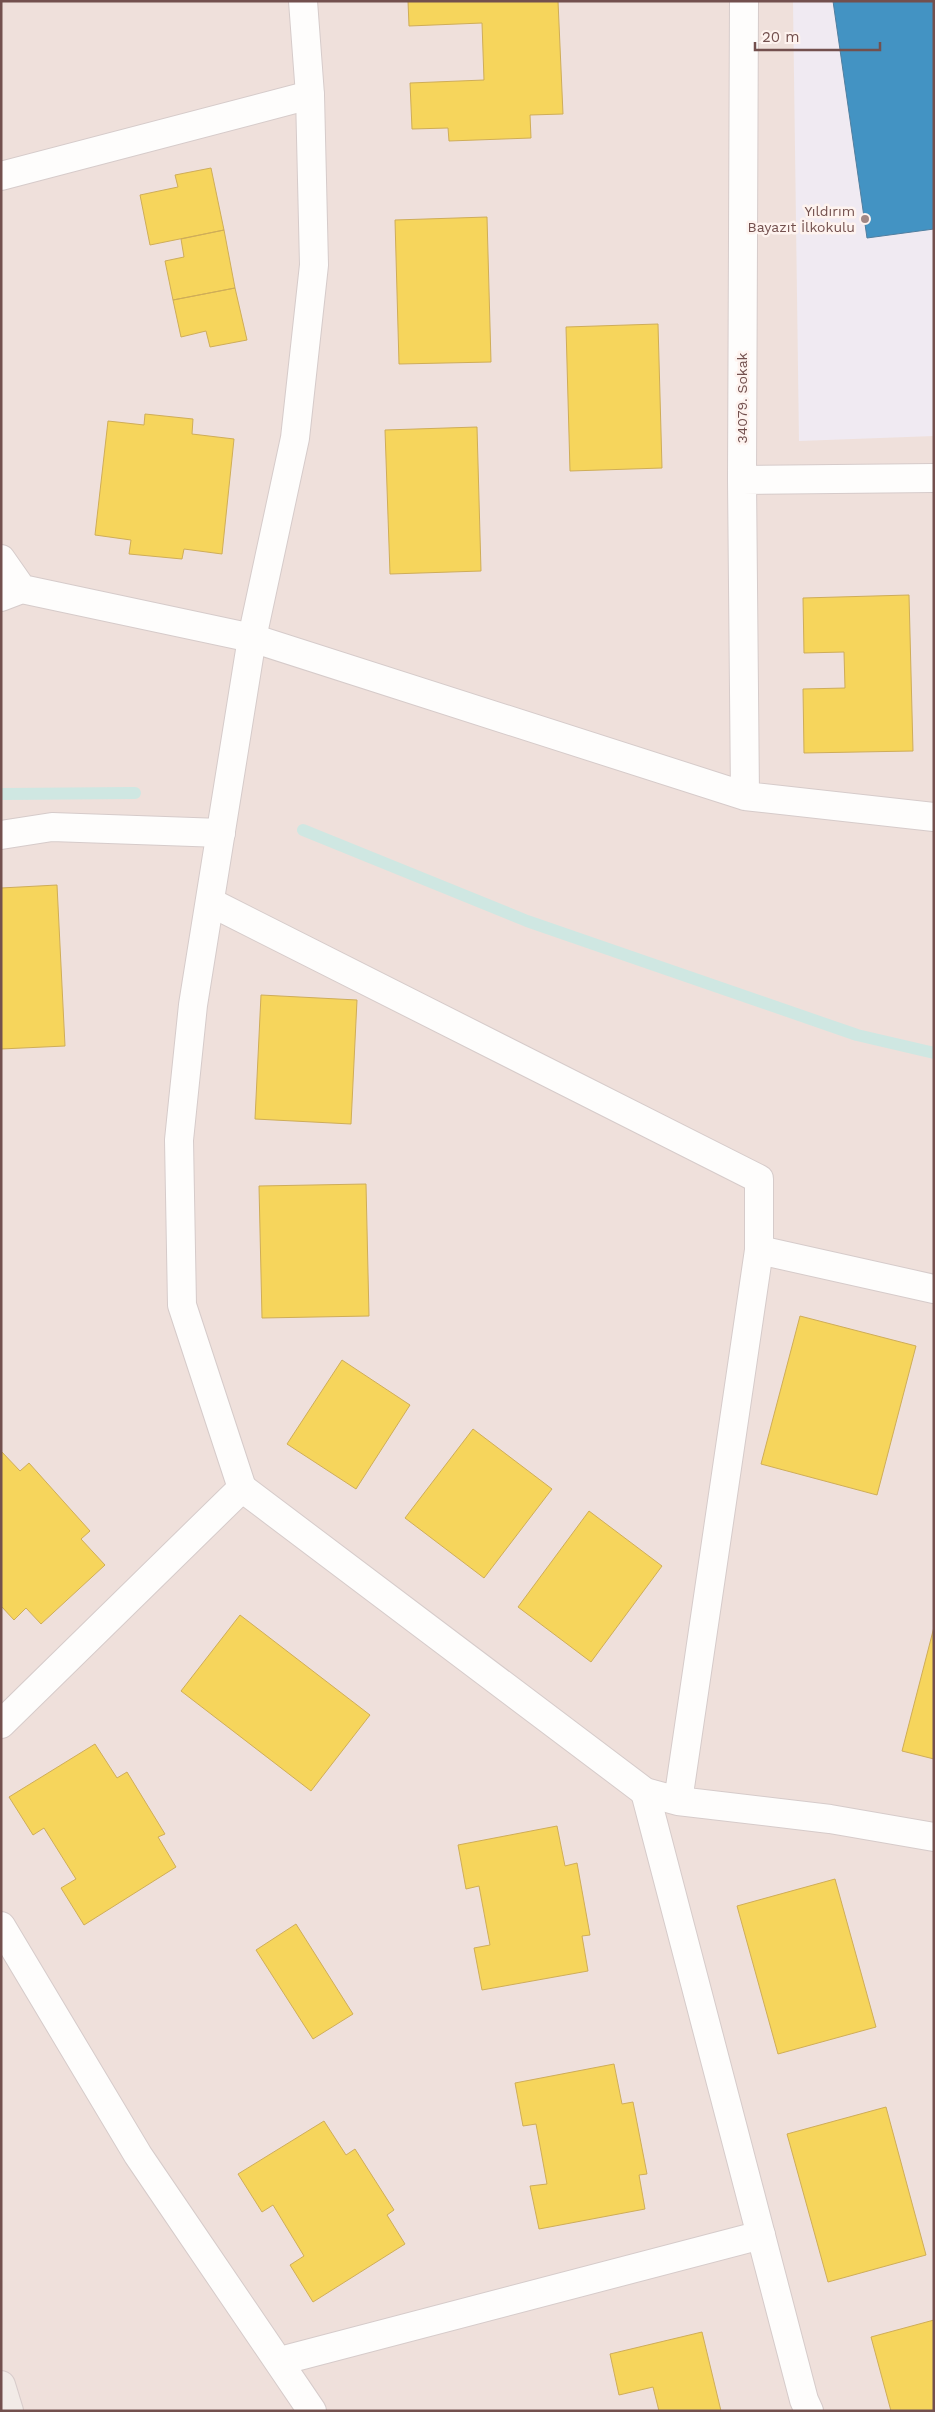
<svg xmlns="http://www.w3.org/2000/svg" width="935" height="2412" viewBox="0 0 935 2412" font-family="'Work Sans',sans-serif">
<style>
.residential{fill:#efe0db}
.education{fill:#f0eaf2}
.homes{fill:#f6d55c;stroke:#cfad58}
.schools{fill:#4393c3;stroke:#517fa0}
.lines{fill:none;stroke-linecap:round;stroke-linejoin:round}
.stream{stroke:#cfe7e2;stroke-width:12}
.minor-casing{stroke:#d6cbca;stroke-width:30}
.tertiary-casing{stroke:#d6cbca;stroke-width:30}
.primary-casing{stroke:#d8cccb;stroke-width:30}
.minor{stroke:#fefdfc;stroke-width:28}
.tertiary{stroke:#fefdfc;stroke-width:28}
.primary{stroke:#f2ebe7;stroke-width:28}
.poi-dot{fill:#a18886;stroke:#fef3ef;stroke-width:2}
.labels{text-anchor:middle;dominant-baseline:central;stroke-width:5;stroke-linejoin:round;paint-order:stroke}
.poi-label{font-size:14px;fill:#73504e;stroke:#fef3ef;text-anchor:end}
.street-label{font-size:14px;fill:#73504e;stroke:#fef3ef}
</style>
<rect width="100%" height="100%" fill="#f7f0ed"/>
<path class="residential" d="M1,1h933v2410h-933z"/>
<path class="education" d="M793,1h141v435l-135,5z"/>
<path class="homes" d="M408,1h150l5,113 -33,1 1,23 -82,3 -1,-13 -36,1 -2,-46 74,-3 -2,-57 -73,3z
M211,168l13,62 -74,15 -10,-50 38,-8 -3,-12z
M487,217l4,145 -92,2 -4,-144z
M224,230l11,58 -62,12 -8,-39 19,-4 -3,-18z
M235,288l12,52 -37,7 -4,-16 -25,6 -8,-37z
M658,324l4,144 -92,3 -4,-144z
M145,414l48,5 -1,15 42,5 -12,115 -38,-5 -2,10 -53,-5 2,-14 -36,-5 13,-114 36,4z
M477,427l4,144 -91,3 -5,-144z
M909,595l4,156 -109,2 -1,-64 42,-1 -1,-36 -40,1 -1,-55z
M57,885l8,161 -64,3v-161z
M261,995l96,5 -6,124 -96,-5z
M366,1184l3,132 -107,2 -3,-132z
M800,1316l116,30 -39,149 -116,-31z
M342,1360l68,45 -54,84 -69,-45z
M473,1429l79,60 -68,89 -79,-60z
M1,1451l19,20 9,-8 61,68 -9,8 24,26 -64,59 -15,-16 -12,12 -13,-14z
M589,1511l73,55 -71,96 -73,-55z
M240,1615l130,100 -59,76 -130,-100z
M934,1627v132l-32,-8z
M95,1744l22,34 10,-6 38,62 -7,3 18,30 -92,58 -23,-37 15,-9 -32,-51 -11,7 -24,-38z
M557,1826l8,40 12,-3 13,72 -8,1 6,35 -106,19 -8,-42 16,-3 -11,-59 -13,3 -8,-44z
M835,1879l41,148 -98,27 -41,-148z
M296,1924l57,90 -40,25 -57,-89z
M614,2064l8,40 11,-2 14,72 -8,1 6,34 -106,20 -9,-43 17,-2 -11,-60 -13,2 -8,-43z
M886,2107l40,148 -98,27 -41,-148z
M324,2121l22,34 9,-6 39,61 -7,5 18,29 -92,58 -23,-37 14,-9 -31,-51 -11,7 -24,-38z
M934,2320v91h-43l-20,-74z
M702,2332l19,79h-62l-6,-24 -34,8 -9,-41z"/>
<path class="schools" d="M833,1h101v228l-67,9z"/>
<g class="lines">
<path class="stream" d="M1,794l134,-1
M303,830l224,91 330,114 77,18"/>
<defs>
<path id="minor" d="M744,1l-2,479 3,316
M1,176l309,-81
M742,480l192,-2
M1,559l21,30
M1,597l21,-8 230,49 493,158 189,21
M1,835l51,-8 169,6
M210,902l549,277v71l-81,551
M759,1250l175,39
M242,1488l403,304 33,9 152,18 104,18
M1,1926l137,229 174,256
M280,2361l481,-126"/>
<path id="tertiary" d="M1,1724l241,-236 -60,-183 -3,-165 14,-135 59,-367 43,-200 19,-173 -4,-170 -7,-94
M645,1792l159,608 5,11"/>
<path id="primary" d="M1,2385l8,26"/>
</defs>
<use href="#minor" class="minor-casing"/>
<use href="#tertiary" class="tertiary-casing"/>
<use href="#primary" class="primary-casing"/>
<use href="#minor" class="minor"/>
<use href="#tertiary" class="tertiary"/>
<use href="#primary" class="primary"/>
</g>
<circle class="poi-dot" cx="865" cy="219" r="5"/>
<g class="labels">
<g class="poi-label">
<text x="855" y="211">Yıldırım<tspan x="855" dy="16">Bayazıt İlkokulu</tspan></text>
</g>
<g class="street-label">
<text transform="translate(742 398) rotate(-90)">34079. Sokak</text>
</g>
</g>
<rect width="935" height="2412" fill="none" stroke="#73504e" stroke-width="5"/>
<path d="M755 42v8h125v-8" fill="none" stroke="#73504e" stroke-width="2.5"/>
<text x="762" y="42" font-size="15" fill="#73504e" stroke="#fef3ef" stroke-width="4" paint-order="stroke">20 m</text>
</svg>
